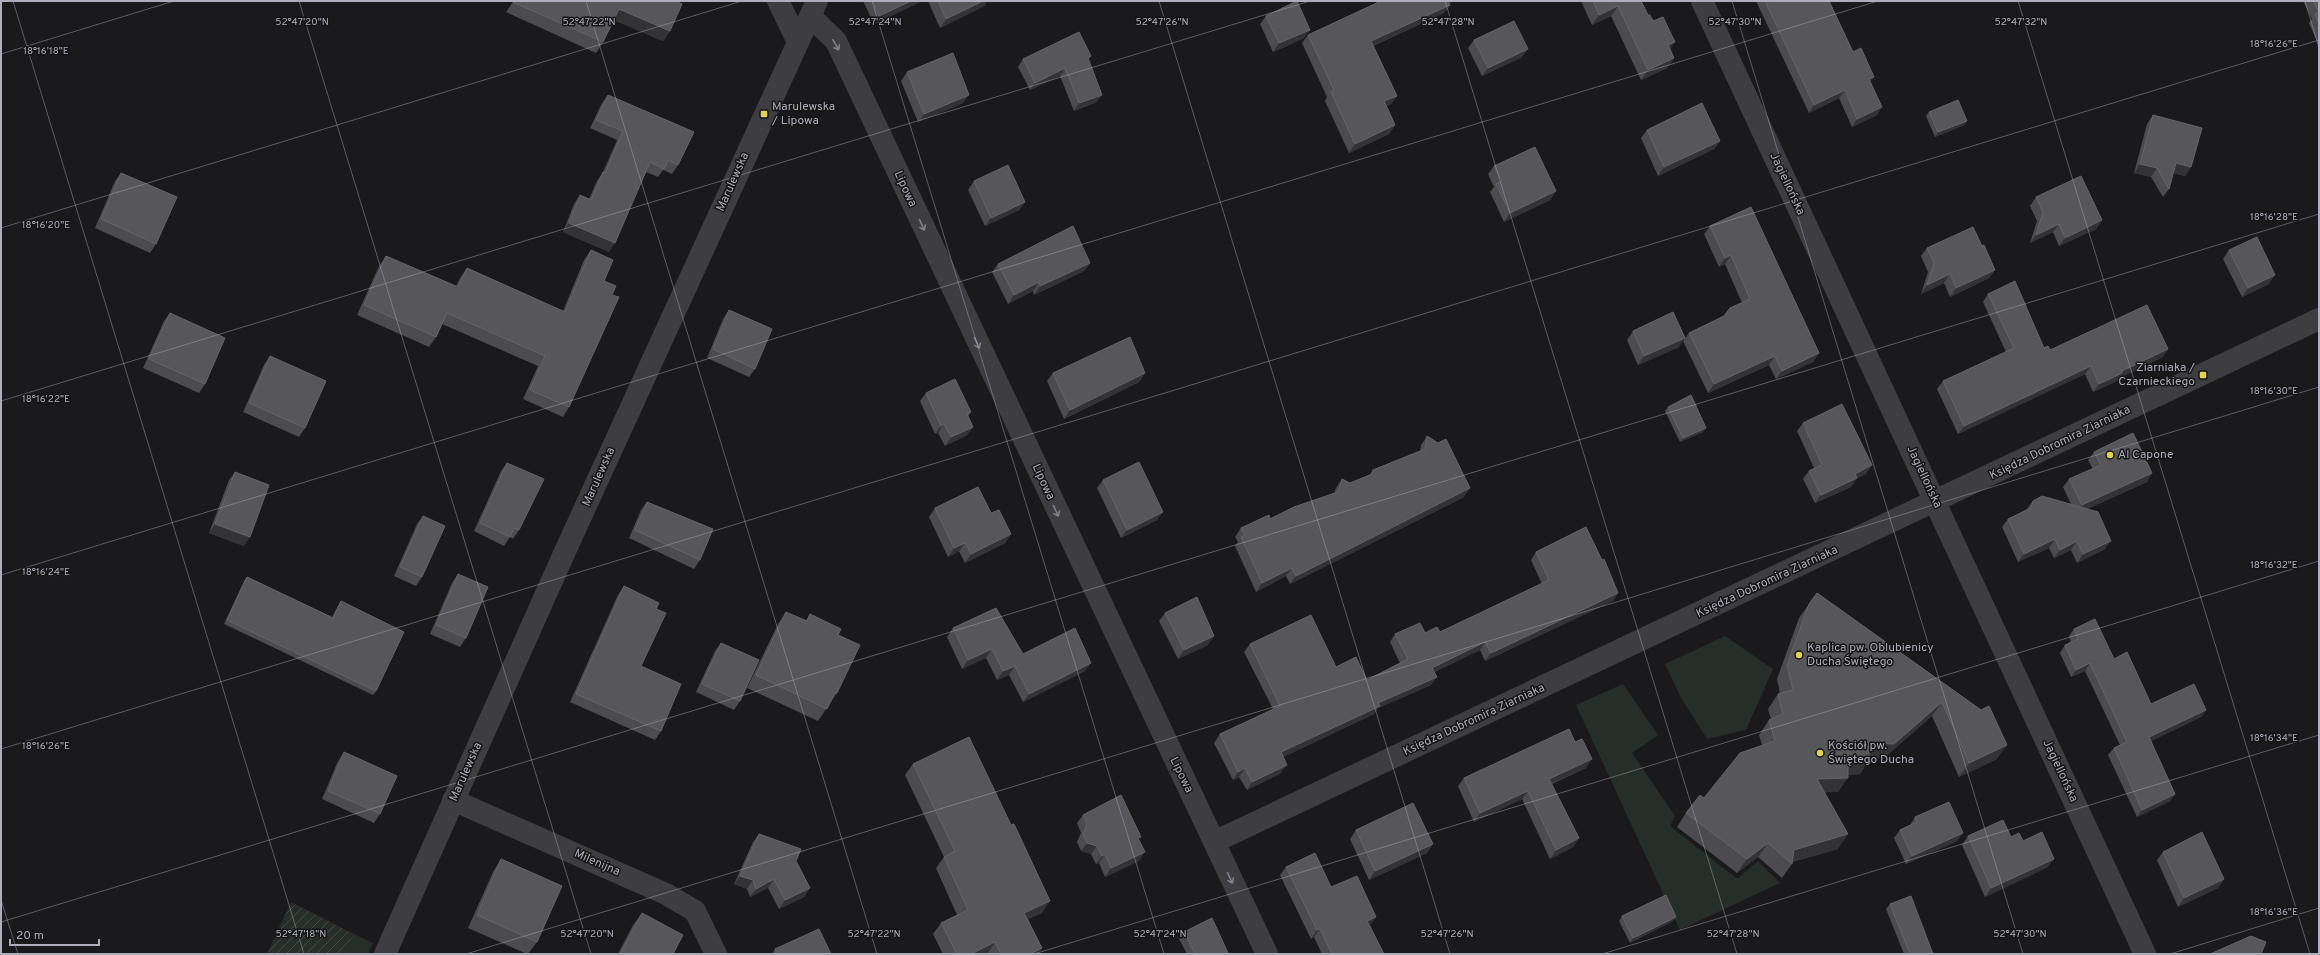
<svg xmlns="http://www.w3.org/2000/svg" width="2320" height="955" viewBox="0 0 2320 955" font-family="Overpass,sans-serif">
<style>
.grass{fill:#262e29}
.garden{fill:url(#garden-furrows)}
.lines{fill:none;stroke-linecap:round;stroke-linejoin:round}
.minor{stroke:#3d3d42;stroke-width:22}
.tertiary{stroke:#3d3d42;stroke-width:22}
.wall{fill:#4b4b50}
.shaded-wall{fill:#333336}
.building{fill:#56565b;stroke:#64646a}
.oneway{stroke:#80818a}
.ticks{fill:none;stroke:#adaeba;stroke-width:1;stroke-opacity:0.45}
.poi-dot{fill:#e3d54b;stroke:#151517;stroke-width:1.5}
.labels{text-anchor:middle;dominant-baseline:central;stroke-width:3;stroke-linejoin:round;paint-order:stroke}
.poi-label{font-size:12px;fill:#adaeba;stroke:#151517;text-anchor:start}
.street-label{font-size:12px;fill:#adaeba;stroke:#151517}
.ticks-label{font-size:10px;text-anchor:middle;fill:#adaeba;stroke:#151517;stroke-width:3;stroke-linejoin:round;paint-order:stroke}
</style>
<defs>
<pattern id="garden-furrows" width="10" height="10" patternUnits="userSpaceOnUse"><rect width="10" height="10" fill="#262e29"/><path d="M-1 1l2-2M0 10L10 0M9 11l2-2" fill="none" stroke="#434a46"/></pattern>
</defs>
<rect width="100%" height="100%" fill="#1a1a1c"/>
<path class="grass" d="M1725,636l48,33 -27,61 -39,9 -26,-41 -16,-34z
M1623,684l35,51 -26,18 43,63 -5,10 65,51 3,1 20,-17 22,22 -100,47 -104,-225z
M354,934l19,9 -5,11h-22z"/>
<path class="garden" d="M291,902l63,32 -8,20h-79z"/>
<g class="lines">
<path class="minor" d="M778,1l20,41
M1702,1l443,953
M810,16l26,25 431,913
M453,800l213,94 29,17 21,43
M1214,842l1105,-523"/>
<path class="tertiary" d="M385,954l182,-407 250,-546"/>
</g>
<path class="wall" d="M675,1l-5,30 -7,10 -49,-21 -11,22 -7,11 -90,-41 7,-10z
M863,1h59l-48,23z
M928,1h59l-3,5 -44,22z
M1376,1h72l2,4 -6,8 -71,33 24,50 -6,8 -4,2 8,19 -6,9 -40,19 -24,-52 2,-4 -25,-54 6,-8 69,-32z
M1581,1h60l7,14 5,6 22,21 -5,6 4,10 -7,10 -26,12 -30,-64 -19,9z
M1756,1h73l24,51 17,31 7,32 -25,12 -13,-29 -30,15z
M2303,1h16v45l-10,-23 3,-4z
M1266,16l38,22 -31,14 -13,-28z
M1474,40l48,17 -40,19 -14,-28z
M1091,56l-3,4 9,42 -23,9 -14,-35 -30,14 -12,-23 5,-8z
M907,72l56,31 -45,19 -17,-41z
M608,95l70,70 -6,9 -9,-4 -5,7 -12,-5 -37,80 -46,-20 11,-28 6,-9 9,4 8,-18 6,-9 14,-32 -27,-12 12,-25z
M1929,112l38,9 -3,4 -29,12 -9,-21z
M2153,115l38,52 -6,9 -12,-3 -4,16 -6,8 -12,-20 -17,-4 13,-49z
M1647,130l73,11 -6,8 -56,27 -17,-38z
M1494,166l62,25 -6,9 -46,22 -14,-30 4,-5 -6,-13z
M121,173l35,71 -6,9 -55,-25 20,-47z
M974,181l51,21 -6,8 -34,16 -17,-36z
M2036,197l66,23 -6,9 -37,17 -6,-14 -23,11 7,-22 -7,-15z
M1710,226l109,127 -6,9 -37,17 -7,-14 -61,28 -25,-52 6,-8 35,-17 18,-13 -17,-39 -6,3 -15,-33z
M1982,246l13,24 -6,8 -39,19 -6,-14 -23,11 7,-22 -7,-16 6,-8z
M591,250l13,31 8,14 -43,112 -6,10 -40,-18 15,-33 -96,-42 -6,13 -7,10 -72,-32 22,-49 7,-10 70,30 4,-8 7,-10 96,43 21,-51z
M2229,250l40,34 -27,13 -19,-38z
M1090,263l-6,8 -50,24 -1,-4 -25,13 -16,-32 6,-8z
M1988,294l56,54 6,2 113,7 -44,21 -2,3 -24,11 -8,-18 -127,60 -21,-45 6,-8 63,-29 -23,-50z
M729,310l26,59 -6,8 -42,-19 16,-39z
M170,313l35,71 -6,9 -56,-25 21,-47z
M1633,331l46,16 -41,18 -11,-25z
M270,356l35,72 -6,9 -56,-25 21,-47z
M1053,373h92l-6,9 -75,37 -17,-38z
M926,393l45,19 -3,4 5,11 -6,8 -22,11 -7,-13 -3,1 -15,-33z
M1668,407l35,25 -23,10 -15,-31z
M1803,423l63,51 -9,4 -6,9 -36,16 -12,-24 6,-8 5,-3 -17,-37z
M1427,436l37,61 -174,87 -4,-8 -30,16 -21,-46 3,-4 -3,-5 6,-9 29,-9 64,-26 2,-5 6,-9 8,4 19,-7 4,-6 47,-19 1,-6z
M2094,452l53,30 -60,27 18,40 -28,14 -6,-13 -17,8 -5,-10 -31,14 -16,-35 6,-8 18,-9 7,-9 38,3 -8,-17 6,-8 24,-10 -5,-9z
M507,463l12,67 -6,9 -3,-2 -6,9 -30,-15 27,-60z
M235,472l9,74 -35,-13 20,-53z
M1103,480l54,40 -36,18 -24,-50z
M647,502l53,58 -6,9 -65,-31 12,-28z
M935,508l56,5 20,21 -6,9 -40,20 -6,-12 -11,6 -19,-40z
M423,516l-1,61 -6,9 -22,-10 23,-52z
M1536,552l82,41 -5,8 -128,60 -5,-11 -46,22 -3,13 -53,23 -4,6 -91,43 -2,16 -34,17 -8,-13 -6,3 -19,-37 6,-9 53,-25 -29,-57 6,-8 86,23 31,13 33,-17 -10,-21 5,-8 45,-2 102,-48 -11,-24z
M458,574l8,64 -6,9 -30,-13 22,-51z
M247,577l85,40 6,-11 3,-5 35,90 -3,4 -149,-71 20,-43z
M624,586l32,23 -15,57 20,65 -6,9 -85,-38 48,-107z
M1817,593l164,117 16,49 -38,18 -27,-61 -48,42 -15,-1v3l-9,14 -12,1 -10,17h-13l13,57 -46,13v2l-10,14 -24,-21 -21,16 -60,-46 9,-14 18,-15 58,-53 -3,-10 10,-15 2,-1 -3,-10 10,-15h2l-3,-15 22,-61z
M786,612l20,9 4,-7 28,21 -1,58 -19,28 -71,-33 31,-64z
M1165,613l43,32 -30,14 -19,-38z
M953,628l70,26 62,17 -62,31 -14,-27 -12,5 -11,-22 -24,11 -15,-32z
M2074,629l40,30 37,45 55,6 -5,7 -50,24 24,53 -5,7 -33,16 -29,-62 6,-7 6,-3 -35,-74 -14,6 -11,-24 5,-8 6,-2 -2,-7z
M721,643l19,58 -6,9 -38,-18 19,-41z
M344,752l36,62 -6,9 -52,-24 16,-38z
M913,764l129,149 -14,6 14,29 -4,6h-95l-10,-20 8,-11 16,-8 -21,-47 8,-11 -39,-82z
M1586,768l-34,16 27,54 -6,9 -23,12 -28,-60 -48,23 -16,-36 6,-8z
M1083,815l56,25v21l-34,16 -6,-14 -3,1 -5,-10 -10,-3 -4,-9 4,-9 -4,-10z
M1915,817l42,24 -51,23 -12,-26 6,-8 10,-5z
M1356,830l77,14 -6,9 -58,27 -19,-41z
M759,834l37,27 14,27 -6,9 -25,12 -11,-21 -18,9 -3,-8 -13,-5 19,-42z
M1968,836l43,1 12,4 25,26 -63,30 -23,-52z
M2163,852l61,27 -6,9 -40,19 -21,-47z
M501,859l36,83 -9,12h-1l-59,-26 25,-56z
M1286,867l45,20 39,38 14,29h-62l-8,-17 -3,2 -31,-64z
M1890,904l43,50h-29l-18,-45z
M642,913l31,41h-55l15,-29z
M1622,916l51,5 -43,22 -11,-22z
M1184,932l44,21 -1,1h-40l-8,-15z
M775,949l56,5h-59z"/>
<path class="shaded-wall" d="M911,1h11l-48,23 5,-8z
M983,1h4l-3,5 -44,22 6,-9z
M1450,5l-6,8 -79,36 6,-8z
M1618,6l-7,10 -19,9 7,-10z
M619,9l51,22 -7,10 -52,-22z
M1310,30l-6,8 -31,14 6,-9z
M1675,42l-7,10v-7z
M1528,49l-6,8 -40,19 6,-8z
M1674,58l-7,10 -26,12 7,-10z
M1065,68l-5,8 -30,14 5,-7z
M1874,77l-5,7v-5z
M1845,90l-6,8 -30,15 5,-8z
M969,95l-6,8 -45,19 6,-8z
M1102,95l-5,7 -23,9 5,-8z
M1397,96l-6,8 -13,6 6,-9z
M1882,107l-5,8 -25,12 5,-8z
M1967,121l-3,4 -29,12 3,-5z
M1395,125l-6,9 -40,19 6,-9z
M1720,141l-6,8 -56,27 6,-9z
M2176,163l15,4 -6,9 -15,-4z
M2140,164l17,4 -6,9 -17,-4z
M1556,191l-6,9 -46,22 6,-9z
M1025,202l-6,8 -34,16 6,-8z
M2102,220l-6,9 -37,17 6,-8z
M569,223l46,20 -6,9 -46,-20z
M2059,224l-6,8 -23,11 6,-8z
M1731,255l-6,9 -6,3 6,-9z
M1090,263l-6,8 -50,24 6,-9z
M1995,270l-6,8 -39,19 6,-9z
M1950,274l-6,9 -23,11 6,-9z
M2275,275l-6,9 -27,13 6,-9z
M1039,282l-6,9 -25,13 6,-9z
M1685,338l-6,9 -41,18 6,-9z
M2168,349l-5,8 -44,21 -2,3 -24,11 6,-8 23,-13z
M1819,353l-6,9 -37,17 6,-8z
M1775,356l-6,9 -61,28 6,-9z
M2091,366l-6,8 -127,60 6,-8z
M1145,373l-6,9 -75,37 6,-9z
M944,424l-6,9 -3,1 6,-8z
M973,427l-6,8 -22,11 6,-9z
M1706,428l-3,4 -23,10 3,-4z
M1872,465l-6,9 -9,4 -6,9 -36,16 6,-8 34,-21z
M2152,473l-5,9 -71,32 6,-9z
M1470,488l-6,9 -174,87 6,-8z
M1163,512l-6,8 -36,18 6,-8z
M215,524l35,13 -6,9 -35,-13z
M1011,534l-6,9 -40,20 6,-9z
M2055,539l-6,9 -31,14 6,-8z
M2077,541l-6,9 -17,8 6,-8z
M2111,541l-6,8 -28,14 6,-9z
M965,543l-6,8 -11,6 6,-9z
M1292,568l-6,8 -30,16 6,-9z
M1618,593l-5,8 -128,60 6,-8z
M1214,636l-6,9 -30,14 6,-9z
M1485,642l-5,8 -53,26 5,-8z
M992,649l-6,9 -24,11 6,-9z
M1091,663l-6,8 -62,31 6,-8z
M2090,663l-5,8 -14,6 5,-7z
M1015,666l-6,9 -12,5 6,-9z
M1437,677l-6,8 -53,23 -4,6 -99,47 6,-9 97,-49z
M1942,702l-10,14 -48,42 -25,-1 10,-14z
M2206,710l-5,7 -57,27 5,-7z
M2007,745l-10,14 -38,18 10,-14z
M1592,759l-6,9 -43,19 6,-8z
M1869,760l-9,14 -22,2 10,-15z
M1287,765l-6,8 -34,17 5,-8z
M1245,768l-6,9 -6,3 5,-8z
M1848,778l-10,14 -31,1 10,-14z
M1528,791l-6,8 -48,23 6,-9z
M2175,794l-5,7 -33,16 5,-7z
M1963,833l-6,8 -51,23 6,-8z
M1848,834l-10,15 -47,13 3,-12z
M1579,838l-6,9 -23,12 6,-9z
M1087,843l10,3 -6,8 -10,-3z
M1768,843l-10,14 -21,16 10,-14z
M1433,844l-6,9 -58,27 6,-9z
M1145,852l-6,9 -34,16 6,-9z
M1105,854l-6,9 -3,1 6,-8z
M2054,859l-6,8 -63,30 6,-9z
M740,876l13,4 -6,9 -13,-5z
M774,879l-6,9 -18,9 6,-8z
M2224,879l-6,9 -40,19 6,-9z
M810,888l-6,9 -25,12 6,-9z
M1050,901l-8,12 -26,11 8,-11z
M1376,917l-6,8 -9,4 6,-8z
M1676,917l-3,4 -43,22 3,-5z
M1320,929l-6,8 -3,2 6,-9z
M995,942l-8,12h-16z
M1042,948l-4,6h-8z"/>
<path class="building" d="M514,1h161l7,3 -12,27 -51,-22 -16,33 -90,-40z
M873,1h38l-32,15z
M938,1h45l-37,18z
M1297,1l13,29 -31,13 -13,-27z
M1381,1h67l2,4 -79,36 26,55 -13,5 11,24 -40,19 -24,-52 3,-2 -26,-55z
M1593,1h48l7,14h2l3,6 10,-4 12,25 -7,3 6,13 -26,12 -30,-64 -19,9z
M1765,1h64l24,51 8,-4 13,29 -5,2 13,28 -25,12 -12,-29 -31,15z
M2313,1h6v23l-4,-10 4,-2z
M1514,21l14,28 -40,19 -14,-28z
M1079,32l12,24 -3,2 14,37 -23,8 -14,-35 -30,15 -12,-24z
M953,53l16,42 -45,19 -17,-42z
M608,95l86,37 -16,33 -10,-5 -4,9 -14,-7 -35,81 -46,-20 11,-28 11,5 12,-28 2,1 18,-42 -27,-11z
M1958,100l9,21 -29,11 -9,-20z
M1702,103l18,38 -56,26 -17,-37z
M2153,115l49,13 -11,39 -15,-4 -7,26 -12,-21 -17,-4z
M1535,147l21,44 -46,22 -14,-29 6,-3 -8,-15z
M1008,165l17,37 -34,16 -17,-37z
M121,173l56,24 -21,47 -55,-25z
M2081,176l21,44 -37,18 -6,-14 -23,11 7,-23 -7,-15z
M1751,207l68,146 -37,18 -7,-15 -61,28 -25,-51 35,-17 6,-8 20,-9 -19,-44 -6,3 -15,-32z
M1073,226l17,37 -50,23 -1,-4 -25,13 -16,-31z
M1973,227l9,19 2,-1 11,25 -39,18 -6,-14 -23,11 7,-22 -7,-15z
M2257,237l18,38 -27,13 -19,-38z
M591,250l22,10 -9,21 12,5 -4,9 7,2 -50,110 -39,-17 15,-34 -98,-43 -11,24 -72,-32 22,-49 72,31 9,-19 98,44z
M2015,281l29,67 4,-2 2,4 97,-45 21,44 -46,22v2l-23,11 -8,-18 -127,60 -21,-45 71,-33 -26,-54z
M729,310l43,19 -17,40 -42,-20z
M1673,312l12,26 -41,18 -11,-25z
M170,313l55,25 -20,46 -56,-25z
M1130,337l15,36 -75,37 -17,-37z
M270,356l56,25 -21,47 -56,-25z
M955,379l16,33 -4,2 6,13 -22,10 -7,-13 -3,2 -15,-33z
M1691,395l15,33 -23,10 -15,-31z
M1842,404l30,61 -17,9 2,4 -36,17 -12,-24 13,-6 -19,-42z
M2133,433l19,40 -70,32 -13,-26 32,-14 -7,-13z
M1427,436l11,7 8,-4 24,49 -174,88 -4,-8 -30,15 -21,-46 4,-2 -4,-7 28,-13 1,4 24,-12 44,-15 4,-13 8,4 22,-9 1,-4 52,-21z
M1139,462l24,50 -36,18 -24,-50z
M507,463l37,16 -25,51 -5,-2 -4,9 -30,-14z
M235,472l34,13 -19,52 -35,-13z
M978,487l13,26 8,-3 12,24 -40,20 -6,-11 -11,5 -19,-40z
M2042,496l56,16 13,29 -28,13 -6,-13 -17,9 -5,-11 -31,15 -16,-35 23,-11 2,-7z
M647,502l66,27 -13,31 -65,-30z
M423,516l22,10 -23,51 -22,-10z
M1586,527l16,33 2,-1 14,34 -127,60 -6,-11 -53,26 5,9 -59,26 2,3 -99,46 6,13 -35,17 -7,-14 -7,4 -18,-38 60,-28 -30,-62 61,-29 25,52 20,-10 11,23 41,-21 -13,-25 25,-11 5,10 12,-6 3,5 109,-52 -13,-28z
M458,574l30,13 -22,51 -30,-13z
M247,577l86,41 8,-17 63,31 -28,59 -149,-71z
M624,586l35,17 -3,6 10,4 -25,53 40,18 -20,47 -85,-37z
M1817,593l164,117 8,-4 18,39 -38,18 -27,-61 -48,42 -25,-1v17l-21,1v17l-31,1 31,55 -54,16 -2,14 -24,-21 -21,16 -61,-46 14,-18 4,3 36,-45 35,-12 -6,-21 14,-6 -5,-20 15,-4 -6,-25 22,-61z
M1197,597l17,39 -30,14 -19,-37z
M996,608l27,46 52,-26 16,35 -62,31 -14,-28 -12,5 -11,-22 -24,11 -15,-32z
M786,612l21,9 3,-7 31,15 -3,6 22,10 -23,48 -2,-1 -8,17 -71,-34z
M2095,619l19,40 13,-7 24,52 43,-20 12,26 -57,27 26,57 -33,16 -28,-62 13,-6 -37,-79 -14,7 -11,-25 13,-6 -4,-10z
M721,643l38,17 -19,41 -38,-17z
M1569,729l6,13 7,-3 10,20 -43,20 30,59 -23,12 -28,-59 -48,22 -16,-35z
M969,737l42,88 3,-1 36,77 -26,12 18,35 -12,6h-29l-6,-12 -24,12h-14l-16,-31 27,-13 -24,-53 11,-6 -42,-87z
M344,752l53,24 -17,38 -52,-23z
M1121,795l20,42 -3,1 7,14 -34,16 -6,-14 -3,2 -5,-10 -10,-3 -4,-9 4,-10 -4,-9z
M1949,802l14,31 -51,23 -12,-26 17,-8 -2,-5z
M1413,803l20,41 -58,27 -19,-41z
M2003,820l8,17 8,-4 4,8 19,-9 12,27 -63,29 -23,-52z
M2202,832l22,47 -40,19 -21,-46z
M759,834l42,15 -5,12 14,27 -25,12 -11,-21 -18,10 -3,-9 -13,-4z
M1315,853l16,34 26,-11 19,41 -9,4 17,33h-52l-12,-25 -3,1 -31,-63z
M501,859l61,27 -25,56 -60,-27z
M1666,895l10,22 -43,21 -11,-22z
M1911,896l22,58h-23l-20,-50z
M642,913l41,22 -10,19h-53z
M1212,918l16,35 -3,1h-30l-11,-22z
M819,929l12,25h-54l-2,-5z
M2251,936l15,6 -5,12h-51z"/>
<defs><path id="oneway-shaft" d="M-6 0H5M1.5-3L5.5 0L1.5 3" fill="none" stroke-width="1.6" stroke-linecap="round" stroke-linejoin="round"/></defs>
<g class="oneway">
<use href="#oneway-shaft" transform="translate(836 45) rotate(60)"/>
<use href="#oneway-shaft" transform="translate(922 225) rotate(65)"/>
<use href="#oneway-shaft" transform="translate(977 343) rotate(65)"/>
<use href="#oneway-shaft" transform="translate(1056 511) rotate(65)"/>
<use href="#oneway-shaft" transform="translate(1230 878) rotate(65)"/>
</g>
<path class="ticks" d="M13,1l291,953M299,1l292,953M586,1l291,953M872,1l292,953M1159,1l291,953M1445,1l292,953M1732,1l291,953M2018,1l292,953M2305,1l14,47M1,54l173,-53M1,228l741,-227M1,401l1309,-400M1,575l1877,-574M1,749l2318,-709M1,900l17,54M1,922l2318,-708M466,954l1853,-567M1034,954l1285,-393M1602,954l717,-219M2170,954l149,-46"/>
<g class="poi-dot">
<rect x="760" y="110" width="8" height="8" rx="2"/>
<rect x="2199" y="371" width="8" height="8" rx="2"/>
<circle cx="2110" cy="455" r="4"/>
<circle cx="1799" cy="655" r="4"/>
<circle cx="1820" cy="753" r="4"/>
</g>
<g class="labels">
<g class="poi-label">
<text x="772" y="107">Marulewska<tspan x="772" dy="14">/ Lipowa</tspan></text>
<text x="2195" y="368" text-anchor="end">Ziarniaka /<tspan x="2195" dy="14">Czarnieckiego</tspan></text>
<text x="2118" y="455">Al Capone</text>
<text x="1807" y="648">Kaplica pw. Oblubienicy<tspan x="1807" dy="14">Ducha Świętego</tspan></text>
<text x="1828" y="746">Kościół pw.<tspan x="1828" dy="14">Świętego Ducha</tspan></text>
</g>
<g class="street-label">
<text transform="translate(733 182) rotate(-66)">Marulewska</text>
<text transform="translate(1787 184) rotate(65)">Jagiellońska</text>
<text transform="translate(905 189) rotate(65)">Lipowa</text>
<text transform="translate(2060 443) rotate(-26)">Księdza Dobromira Ziarniaka</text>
<text transform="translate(599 477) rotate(-66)">Marulewska</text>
<text transform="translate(1924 477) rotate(65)">Jagiellońska</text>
<text transform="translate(1043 482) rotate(65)">Lipowa</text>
<text transform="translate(1767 582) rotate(-25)">Księdza Dobromira Ziarniaka</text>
<text transform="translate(1474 720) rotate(-25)">Księdza Dobromira Ziarniaka</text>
<text transform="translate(2060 771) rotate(65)">Jagiellońska</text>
<text transform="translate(466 772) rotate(-66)">Marulewska</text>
<text transform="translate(1181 775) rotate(64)">Lipowa</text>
<text transform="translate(597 863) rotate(24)">Milenijna</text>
</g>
</g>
<g class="ticks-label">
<text x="302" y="25">52°47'20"N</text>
<text x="589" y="25">52°47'22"N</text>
<text x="875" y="25">52°47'24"N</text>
<text x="1162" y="25">52°47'26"N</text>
<text x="1448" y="25">52°47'28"N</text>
<text x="1735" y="25">52°47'30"N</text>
<text x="2021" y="25">52°47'32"N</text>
<text x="2274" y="47">18°16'26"E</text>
<text x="46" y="54">18°16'18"E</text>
<text x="2274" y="220">18°16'28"E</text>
<text x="46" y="228">18°16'20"E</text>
<text x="2274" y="394">18°16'30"E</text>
<text x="46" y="402">18°16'22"E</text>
<text x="2274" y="568">18°16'32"E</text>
<text x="46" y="575">18°16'24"E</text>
<text x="2274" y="741">18°16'34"E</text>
<text x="46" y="749">18°16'26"E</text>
<text x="2274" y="915">18°16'36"E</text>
<text x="301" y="937">52°47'18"N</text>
<text x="587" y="937">52°47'20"N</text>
<text x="874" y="937">52°47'22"N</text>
<text x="1160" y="937">52°47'24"N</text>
<text x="1447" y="937">52°47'26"N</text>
<text x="1733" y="937">52°47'28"N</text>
<text x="2020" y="937">52°47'30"N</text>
</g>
<rect width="2320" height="955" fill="none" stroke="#adaeba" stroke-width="4"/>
<path d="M10 939v6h89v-6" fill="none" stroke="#adaeba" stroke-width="2"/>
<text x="16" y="939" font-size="12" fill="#adaeba" stroke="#151517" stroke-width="3" paint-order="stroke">20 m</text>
</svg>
